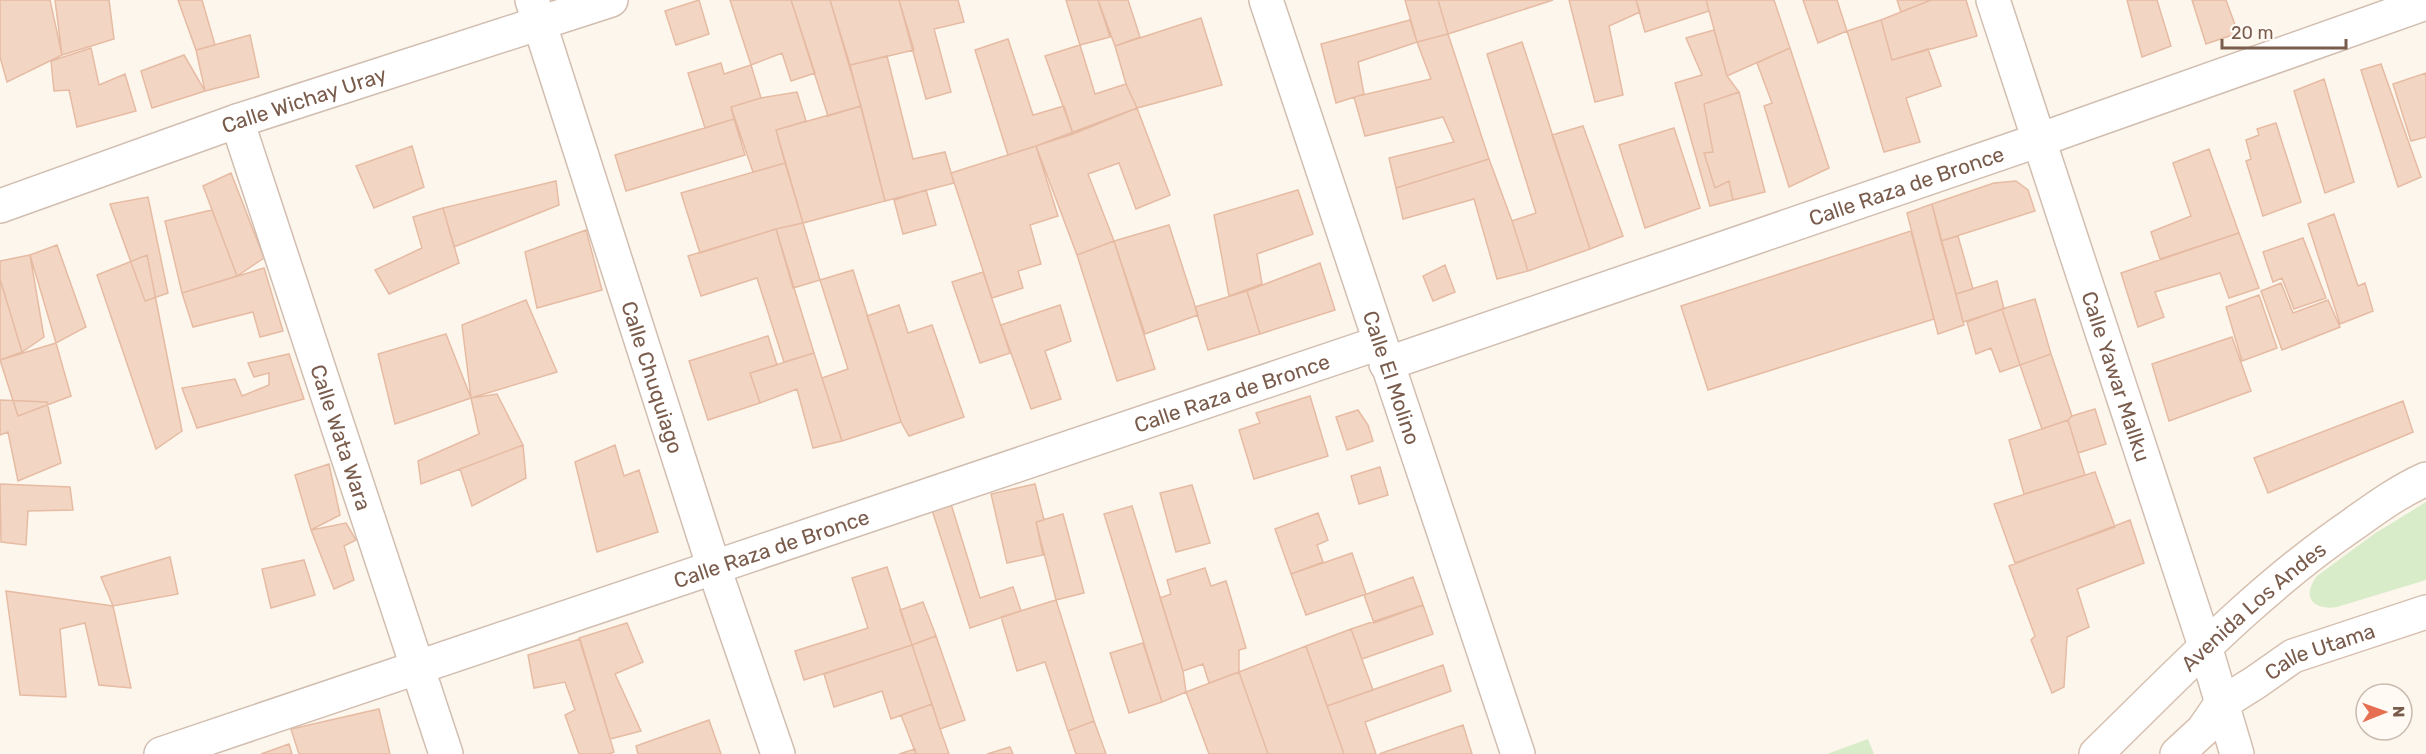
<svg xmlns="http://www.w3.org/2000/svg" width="2426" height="754" viewBox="0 0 2426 754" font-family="Rubik,sans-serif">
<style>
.green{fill:#d8ecc9}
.building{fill:#f3d5c3;stroke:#e6bba3;stroke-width:1.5}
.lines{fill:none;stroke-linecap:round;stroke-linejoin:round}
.street-casing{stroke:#d1beb0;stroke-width:36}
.secondary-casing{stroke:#d6c0b0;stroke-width:36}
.street{stroke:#fff;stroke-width:33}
.secondary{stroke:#fff;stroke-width:33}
.labels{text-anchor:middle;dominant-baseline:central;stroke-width:4.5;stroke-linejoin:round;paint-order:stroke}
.street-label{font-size:21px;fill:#7a5c4d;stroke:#fffaf3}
</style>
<rect width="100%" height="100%" fill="#fdf6ec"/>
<path class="green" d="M2426,502v78l-89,27c-24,4 -36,-10 -20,-31l57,-42z
M1868,739l6,15h-47z"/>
<path class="building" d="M0,0h50l12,55 -55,27 -7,-25z
M55,0h54l5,39 -52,16z
M178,0h24l13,45 -19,5z
M699,0l10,34 -33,11 -11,-34z
M730,0h61l24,73 -24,8 -9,-28 -31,12z
M791,0h39l31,106 -33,10z
M830,0h69l15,50 -64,15z
M899,0h59l6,22 -30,7 17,63 -25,7z
M1066,0h32l12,37 -30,8z
M1098,0h30l12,37 -25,9z
M1405,0h33l10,34 -31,8z
M1438,0h115l-105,34z
M1569,0h67l4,12 -31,14 14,69 -28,7z
M1636,0h70l3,11 -64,21z
M1706,0h68l16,48 -63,28z
M1803,0h34l10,31 -29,12z
M1897,0h34l-30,12z
M1931,0h35l11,36 -85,24 -11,-40z
M2127,0h30l14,46 -29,11z
M2192,0h34l12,33 -32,11z
M1201,18l21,67 -85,23 -11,-24 -11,-38z
M1410,20l7,22 -59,20 6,32 -28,9 -15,-59z
M1881,20l11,40 36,-11 13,37 -35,12 14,44 -36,10 -37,-121z
M1714,30l13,46 12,16 -35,12 9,48 -9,1 11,35 14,-7 4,19 -23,6 -35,-123 27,-8 -16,-37z
M1448,34l41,125 -93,29 -7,-30 65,-16 -11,-25 -78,19 -11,-39 77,-18 -14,-37z
M250,35l9,42 -54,14 -9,-41z
M1008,39l25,76 31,-9 9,28 -65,21 -33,-105z
M1522,42l68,207 -62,22 -16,-50 24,-8 -49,-159z
M1080,45l15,49 31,-10 11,24 -64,26 -28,-78z
M91,48l8,37 26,-11 11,37 -59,16 -8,-37 -15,1 -3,-30z
M1790,48l39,120 -40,19 -25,-81 8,-3 -15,-40z
M184,55l21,36 -53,17 -11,-37z
M887,56l26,103 32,-7 9,31 -69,18 -35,-136z
M721,63l3,11 27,-9 10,33 -30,9 3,12 -29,9 -17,-55z
M2381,64l40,113 -23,10 -37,-117z
M2426,73v64l-15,4 -18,-57z
M2324,79l30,103 -29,11 -31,-102z
M797,92l9,29 -30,9 9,33 -32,9 -22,-65 30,-9z
M1739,92l26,100 -32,8 -4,-19 -14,7 -11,-35 9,-1 -9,-48z
M861,106l24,95 -82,22 -27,-93z
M1137,108l33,87 -34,14 -17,-46 -31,11 26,67 -37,14 -41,-109z
M734,119l11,36 -119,36 -11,-36z
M2276,123l25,79 -38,14 -17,-55 5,-2 -5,-19 13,-5 -2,-6z
M1583,126l40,110 -33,13 -38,-114z
M1674,128l26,80 -55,20 -26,-83z
M412,146l12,41 -50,21 -18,-42z
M1036,146l22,70 -28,9 11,39 -23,7 5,17 -31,10 -41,-125z
M2209,149l30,84 -79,26 -9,-27 40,-16 -18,-53z
M1489,159l23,62 16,50 -31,8 -23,-80 -71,20 -7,-31z
M785,163l18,60 -27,6 -76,24 -19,-60z
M231,173l33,85 -27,18 -34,-90z
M556,181l3,24 -105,42 -11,-39z
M2016,181l12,9 7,21 -94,30 -9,-37 62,-21z
M926,190l10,35 -33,9 -9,-34z
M1298,190l15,44 -56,20 5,30 -33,12 -15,-81z
M148,197l20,96 -23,8 -35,-97z
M1932,204l32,121 -26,9 -31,-121z
M443,208l16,55 -70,31 -14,-24 47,-22 -9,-31z
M212,210l25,66 -55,17 -17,-72z
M2334,214l24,72 7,-3 8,28 -33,13 -32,-100z
M803,223l17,57 -27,8 -17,-59z
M1169,225l29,90 -53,19 -31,-93z
M776,229l38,124 -30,9 -27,-84 -56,18 -13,-40z
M586,230l16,60 -65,18 -12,-56z
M1911,231l23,88 -226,71 -27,-84z
M2239,233l20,55 -30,10 -9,-25 -65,19 9,25 -26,10 -17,-54z
M1958,236l15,53 -17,5 -15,-53z
M2303,238l23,60 -32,11 -12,-31 -9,4 -10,-30z
M1114,241l41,128 -38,12 -40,-126z
M57,245l29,82 -30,16 -26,-88z
M30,255l14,82 -22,15 -22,-73v-18z
M147,255l35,176 -26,18 -59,-174z
M1320,263l15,47 -75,24 -13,-43z
M1445,265l10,27 -22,9 -10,-25z
M264,268l19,63 -23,6 -7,-25 -60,15 -11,-34z
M853,270l48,152 -59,19 -20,-63 26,-9 -28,-89z
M983,272l27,81 -30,10 -28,-81z
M0,279l22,73 -22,8z
M1997,281l7,28 -41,13 -7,-28z
M2281,283l12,30 35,-13 12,27 -58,23 -21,-59z
M1247,291l13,43 -52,16 -13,-43z
M2259,295l18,53 -35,13 -16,-54z
M2035,299l16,55 -31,11 -18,-56z
M526,300l31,72 -86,26 -9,-73z
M899,305l9,28 24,-8 32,92 -55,19 -8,-14 -34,-106z
M1060,305l11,36 -26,10 16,48 -30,10 -30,-84z
M2002,309l18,56 -20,7 -9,-24 -15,6 -9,-32z
M446,334l25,64 -76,26 -17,-70z
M768,336l9,29 -27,8 10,30 -52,17 -19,-59z
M2232,337l19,54 -82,30 -17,-57z
M56,343l15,53 -53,20 -18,-56z
M814,353l28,88 -29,7 -16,-59 -37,14 -10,-30z
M289,354l15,45 -107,29 -15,-40 53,-9 7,17 27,-11v-12l-15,4 -6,-14z
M2051,354l21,62 -4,4 -26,9 -22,-64z
M497,394l26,51 -102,39 -3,-23 61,-27 -8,-36z
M1310,396l18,60 -74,23 -15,-49 21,-7 -4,-10z
M0,400l47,2 14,61 -43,18 -10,-49 -8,3z
M2403,401l10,31 -145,61 -14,-35z
M2095,409l11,35 -28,9 -10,-33 4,-4z
M1358,410l10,15 5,16 -26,9 -11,-33z
M2068,420l17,55 -61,19 -15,-54z
M523,445l3,33 -54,28 -12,-37z
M615,445l9,31 15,-6 19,62 -61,20 -22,-90z
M329,464l11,51 -29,15 -16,-55z
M1380,467l8,28 -29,9 -8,-28z
M2095,472l20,55 -100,36 -21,-59z
M0,484l70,3 3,23 -45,1 -2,34 -25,-3z
M1035,484l9,36 -8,2 7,33 -36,8 -16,-69z
M1192,485l18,58 -34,9 -16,-59z
M951,504l29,94 33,-11 8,24 -51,17 -38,-118z
M1132,506l51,165 3,21 -24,10 -58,-188z
M1318,513l10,27 -11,5 6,17 -32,12 -16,-45z
M1063,514l21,79 -28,7 -20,-78z
M2130,520l14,43 -67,26 12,38 -22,10 -3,50 -12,6 -21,-53 4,-4 -26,-70z
M346,523l10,17 -12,6 10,34 -20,9 -23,-59z
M1352,553l14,41 -60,21 -15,-41z
M170,557l8,37 -65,12 -12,-29z
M304,560l11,35 -44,13 -9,-39z
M887,567l25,78 -108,35 -9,-29 73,-23 -16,-50z
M1205,568l6,18 15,-5 20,67 -7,2v22l-30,11 -6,-19 -20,7 -23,-73 11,-4 -4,-14z
M1413,577l10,28 -49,18 -10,-28z
M6,591l107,15 18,82 -32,-3 -14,-62 -25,6 6,68 -46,-2z
M1056,600l38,121 -26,10 -23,-69 -28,9 -16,-54z
M923,602l13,34 -24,9 -12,-35z
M1423,605l10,29 -71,25 -11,-30z
M627,623l16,39 -28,12 26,57 -31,8 -31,-101z
M1351,629l22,61 -46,16 -21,-60z
M936,636l29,84 -25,9 -28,-84z
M580,639l34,113 -5,2h-30l-14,-39 10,-5 -10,-28 -31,6 -6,-33z
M1143,643l19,59 -33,11 -19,-60z
M912,645l20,59 -41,15 -9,-28 -48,16 -10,-33z
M1306,646l38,108h-76l-29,-82z
M1443,665l8,26 -86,31 11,32h-32l-17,-48z
M1239,672l29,82h-59l-23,-62z
M932,704l8,25 9,25h-33l-15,-39z
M379,709l11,45h-91l-8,-25z
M709,720l12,34h-83l-2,-8z
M1094,721l12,33h-30l-8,-23z
M1463,725l9,29h-93z
M289,744l3,10h-31z
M1010,747l3,7h-26z
M915,749l1,5h-17z"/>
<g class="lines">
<defs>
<g id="street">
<path id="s1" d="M532,0l182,568 64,186"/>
<path id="s2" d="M1266,0l252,754"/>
<path id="s3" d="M1993,0l212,646 32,108"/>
<path id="s4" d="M237,121l209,633"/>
<path id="s5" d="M0,206l237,-85 374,-121"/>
<path id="s6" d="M1386,364l653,-224 387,-137"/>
<path id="s7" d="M161,754l1218,-411"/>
</g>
<g id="secondary">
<path id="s8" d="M2096,754c82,-80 161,-164 256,-229 24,-17 47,-34 74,-46"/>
<path id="s9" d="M2177,754l26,-24 18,-26 35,-22 37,-26 133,-44"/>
</g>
</defs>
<use href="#street" class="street-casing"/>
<use href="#secondary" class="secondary-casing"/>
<use href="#street" class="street"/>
<use href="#secondary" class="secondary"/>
</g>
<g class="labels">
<g class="street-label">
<text stroke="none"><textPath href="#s5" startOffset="322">Calle Wichay Uray</textPath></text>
<text stroke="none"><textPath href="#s6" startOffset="550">Calle Raza de Bronce</textPath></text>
<text stroke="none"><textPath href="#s2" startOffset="398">Calle El Molino</textPath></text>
<text stroke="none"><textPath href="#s3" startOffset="396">Calle Yawar Mallku</textPath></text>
<text stroke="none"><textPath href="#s1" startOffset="396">Calle Chuquiago</textPath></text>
<text stroke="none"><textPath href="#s7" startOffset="1130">Calle Raza de Bronce</textPath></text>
<text stroke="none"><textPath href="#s4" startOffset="333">Calle Wata Wara</textPath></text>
<text stroke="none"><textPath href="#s7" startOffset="644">Calle Raza de Bronce</textPath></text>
<text stroke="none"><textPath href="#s8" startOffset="216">Avenida Los Andes</textPath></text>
<text stroke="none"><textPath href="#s9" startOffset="180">Calle Utama</textPath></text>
</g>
</g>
<g transform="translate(2384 712) rotate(89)"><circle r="28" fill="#fffaf3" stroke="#cabbb1" stroke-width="1.5"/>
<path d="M0-4.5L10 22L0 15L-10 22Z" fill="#e76f51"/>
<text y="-9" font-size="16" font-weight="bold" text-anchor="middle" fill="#7a5c4d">N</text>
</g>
<path d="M2222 39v9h124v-9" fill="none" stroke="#7a5c4d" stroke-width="3"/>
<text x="2231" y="39" font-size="18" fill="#7a5c4d" stroke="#fffaf3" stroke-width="4.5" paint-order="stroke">20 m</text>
</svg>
